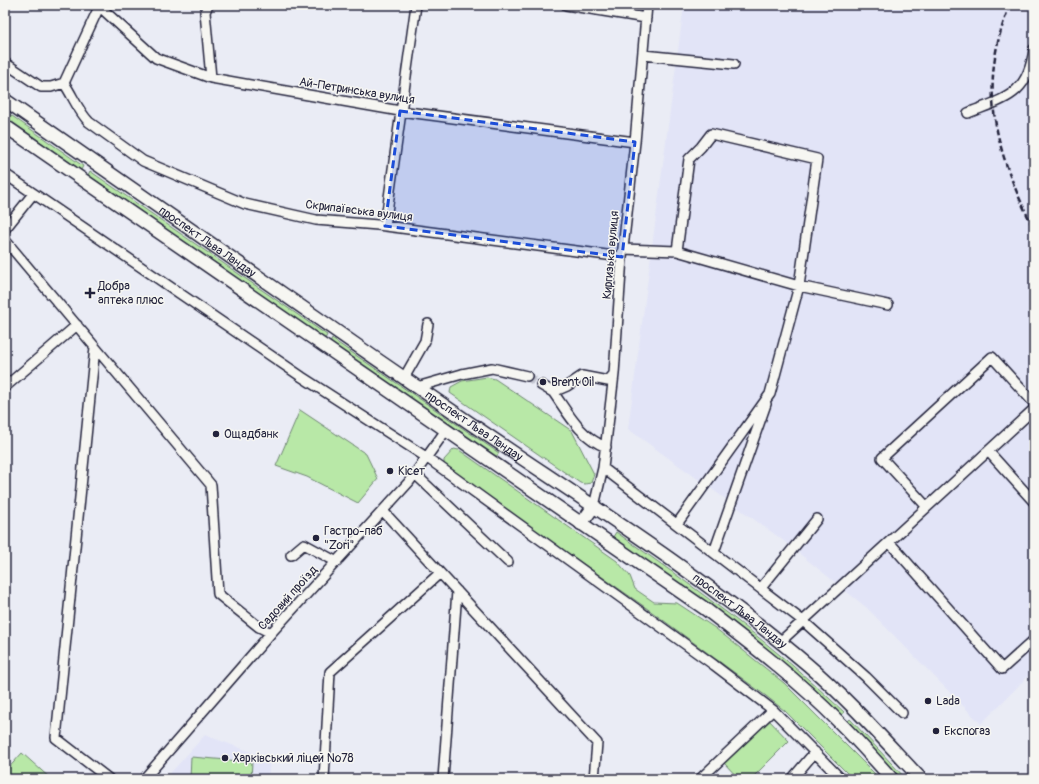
<svg xmlns="http://www.w3.org/2000/svg" width="1039" height="784" viewBox="0 0 1039 784" font-family="Pangolin,sans-serif">
<style>
.built{fill:#e2e4f7}
.green{fill:#b8e8a7;stroke:#6d8571}
.lines{fill:none;stroke-linecap:round;stroke-linejoin:round}
.minor-tunnel{stroke:#c2c4d0;stroke-width:9;stroke-dasharray:9 4.5;stroke-linecap:butt}
.minor-casing{stroke:#22223b;stroke-width:12}
.major-casing{stroke:#22223b;stroke-width:15}
.minor{stroke:#f6f6f2;stroke-width:9}
.major{stroke:#f6f6f2;stroke-width:12}
.rail{stroke:#22223b;stroke-width:2.5;stroke-dasharray:6 3;stroke-linecap:butt}
.marked{fill:#1d4ed8;fill-opacity:0.2;stroke:#1d4ed8;stroke-width:3;stroke-dasharray:8 5;stroke-linejoin:round}
.poi-dot{fill:#22223b;stroke:#f6f6f2;stroke-width:1.5}
.labels{text-anchor:middle;dominant-baseline:central;stroke-width:3;stroke-linejoin:round;paint-order:stroke}
.street-label{font-size:12px;fill:#22223b;stroke:#f6f6f2}
.poi-label{font-size:12px;fill:#22223b;stroke:#f6f6f2;text-anchor:start}
</style>
<rect width="100%" height="100%" fill="#eaecf5"/>
<filter id="ink" filterUnits="userSpaceOnUse"><feTurbulence type="fractalNoise" baseFrequency=".025" numOctaves="2"/><feDisplacementMap in="SourceGraphic" scale="8" xChannelSelector="R" yChannelSelector="G"/><feConvolveMatrix kernelMatrix="1 2 1 2 8 2 1 2 1" color-interpolation-filters="sRGB"/></filter>
<g filter="url(#ink)">
<path class="built" d="M684,5h350v665l-53,54 -114,-116 -87,-70 -152,-109z
M205,735l65,24 -2,20h-103z"/>
<path class="green" d="M5,111l78,55 -2,4 -76,-53z
M90,171l237,164 -2,4 -237,-164z
M332,339l167,114 -3,4 -166,-114z
M487,377l8,2 77,52 22,43 -3,9 -6,1 -5,-1 -130,-90 1,-6 11,-6z
M300,410l66,44 12,25 -20,24 -51,-26 -31,-11z
M454,449l5,1 158,111 13,15 5,13 19,13 23,1 38,25 69,55 96,96h-27l-68,-68 -19,-15 -114,-84 -208,-146v-6z
M616,532c80,56 158,113 228,180l-3,5 -173,-141 -55,-39z
M768,719l21,22 -38,38h-12l-15,-16z
M850,719l56,60h-6l-53,-57z
M22,753l29,26h-46v-7z
M191,757l61,5 -1,17h-61z"/>
<g class="lines">
<path class="minor-tunnel" d="M527,376l14,9"/>
<defs>
<path id="minor" d="M208,5l-3,7 6,66
M566,5l80,13
M99,6l57,52 55,20 189,33 235,31
M643,55l91,9
M5,63l36,24h10l13,-4
M64,83c9,13 14,28 25,39l54,39 102,43 71,16 62,5 244,32
M64,83l36,-78
M968,113c38,-15 60,-18 66,-64
M5,174l297,203 124,80 288,208 59,45 68,69
M385,226l31,-221
M5,229l28,-35
M5,240l206,245 7,109 41,33 12,6
M623,249l54,2 122,35 89,19
M95,347l-39,391 53,41
M404,378l21,-37 3,-17
M541,385l12,7
M5,387l72,-62
M417,387l45,-13 30,-6 35,8
M606,447c-26,-10 -38,-34 -53,-55l14,-6 15,-10 26,5 6,-7
M988,451l46,51
M603,468l200,153 63,56 36,36
M415,474l93,88
M594,506l9,-38 11,-94 8,-117 13,-115 12,-137
M927,507l-45,-49 110,-101 42,46
M383,511l214,232 -3,36
M677,524l93,-130 29,-108 18,-127 -106,-25 -10,13 -12,12 -12,92
M889,542l113,127 32,-29
M714,552l52,-148
M291,555l13,-11 33,18
M761,588l56,-69
M780,642l254,-233
M144,779l127,-146 138,-151 37,-52
M324,779l6,-107 110,-99
M443,779l14,-188
M700,779l73,-69
M792,779l23,-27"/>
<g id="major">
<path id="s1" d="M5,100c150,105 301,211 453,315 118,81 240,156 350,250 41,35 76,75 113,114"/>
<path d="M5,126l699,482c47,36 95,73 136,115 18,18 35,37 52,56"/>
<path d="M581,524l13,-18"/>
</g>
</defs>
<use href="#minor" class="minor-casing"/>
<use href="#major" class="major-casing"/>
<use href="#minor" class="minor"/>
<use href="#major" class="major"/>
<path class="rail" d="M1010,5c-34,82 -14,148 24,224"/>
</g>
</g>
<path class="marked" d="M400,111l235,31 -13,115 -237,-31z"/>
<g class="poi-dot">
<path d="M88 287h4v4h4v4h-4v4h-4v-4h-4v-4h4z"/>
<circle cx="543" cy="382" r="4"/>
<circle cx="216" cy="434" r="4"/>
<circle cx="390" cy="471" r="4"/>
<circle cx="316" cy="538" r="4"/>
<circle cx="928" cy="701" r="4"/>
<circle cx="936" cy="731" r="4"/>
<circle cx="225" cy="758" r="4"/>
</g>
<g class="labels">
<g class="street-label">
<text transform="translate(357 91) rotate(9)">Ай-Петринська вулиця</text>
<text transform="translate(359 211) rotate(7)">Скрипаївська вулиця</text>
<text stroke="none"><textPath href="#s1" startOffset="247">проспект Льва Ландау</textPath></text>
<text transform="translate(611 255) rotate(-85)">Киргизька вулиця</text>
<text stroke="none"><textPath href="#s1" startOffset="571">проспект Льва Ландау</textPath></text>
<text transform="translate(288 598) rotate(-48)">Садовий проїзд</text>
<text stroke="none"><textPath href="#s1" startOffset="895">проспект Льва Ландау</textPath></text>
</g>
<g class="poi-label">
<text x="98" y="286">Добра<tspan x="98" dy="14">аптека плюс</tspan></text>
<text x="551" y="382">Brent Oil</text>
<text x="224" y="434">Ощадбанк</text>
<text x="398" y="471">Кісет</text>
<text x="324" y="531">Гастро-паб<tspan x="324" dy="14">"Zori"</tspan></text>
<text x="936" y="701">Lada</text>
<text x="944" y="731">Експогаз</text>
<text x="233" y="758">Харківський ліцей №78</text>
</g>
</g>
<rect width="1039" height="784" fill="none" stroke="#f6f6f2" stroke-width="20"/>
<rect x="10" y="10" width="1019" height="764" fill="none" stroke="#22223b" stroke-width="1.5" filter="url(#ink)"/>
</svg>
